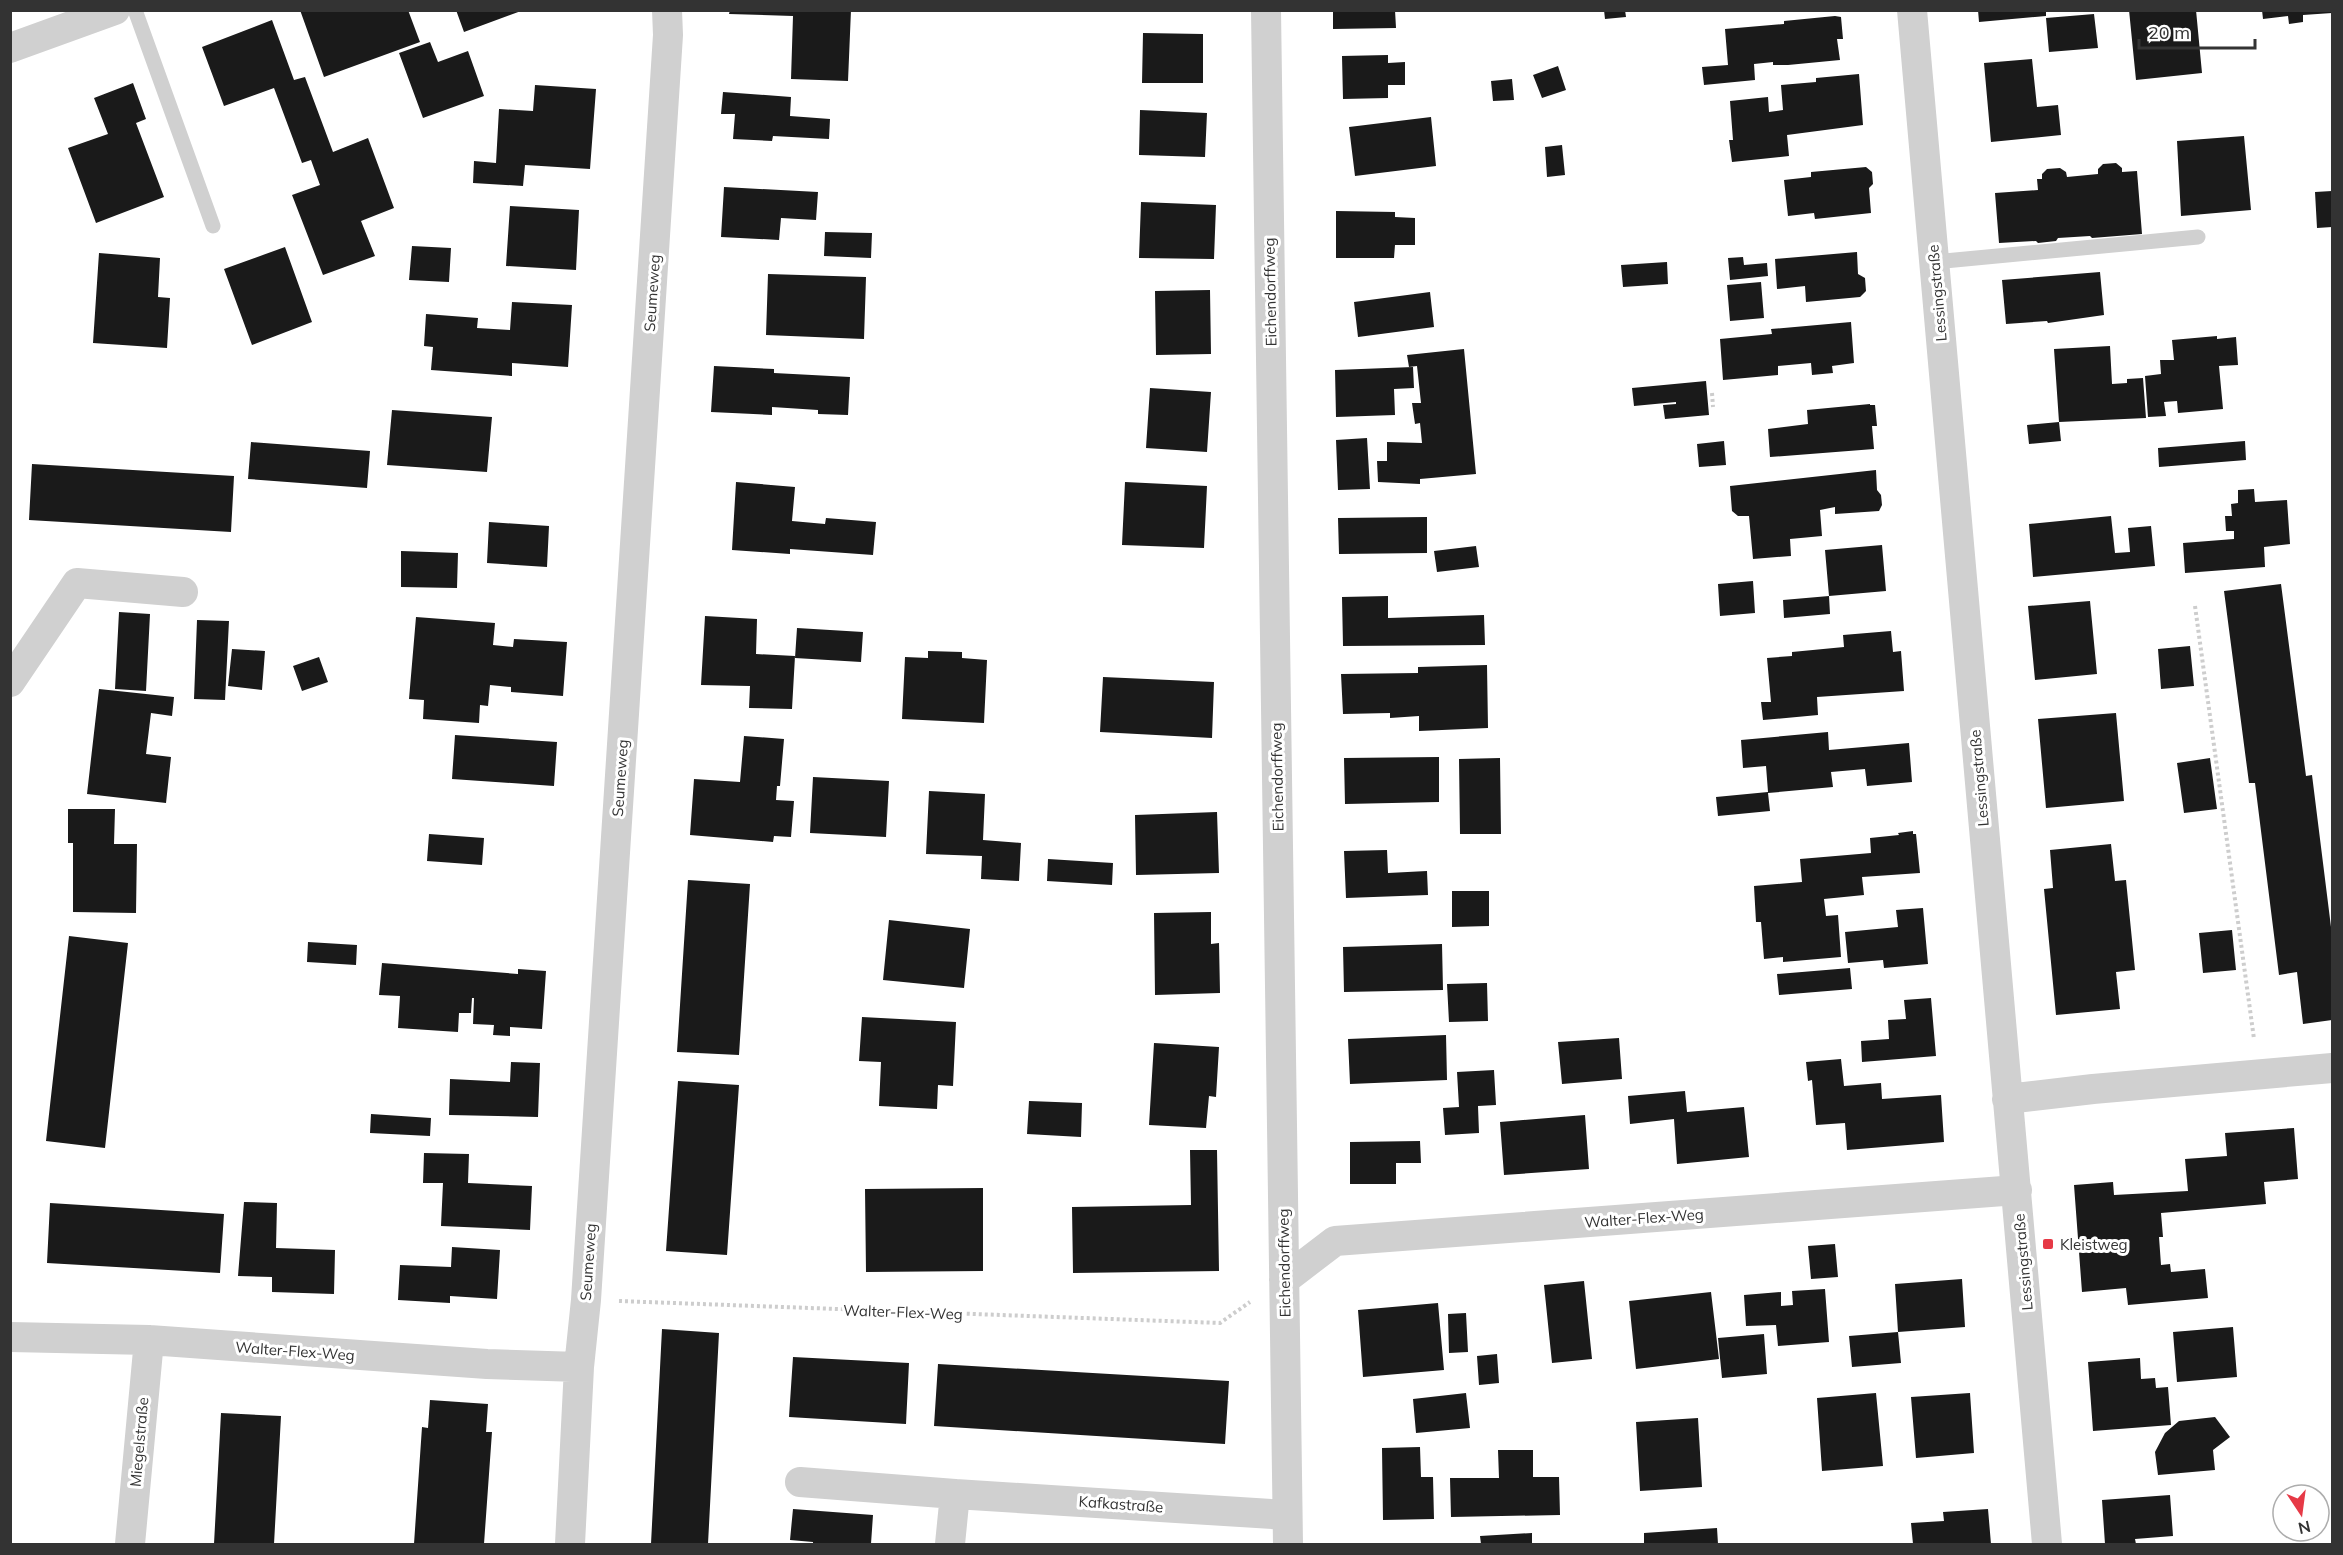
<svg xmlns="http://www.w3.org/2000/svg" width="2343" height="1555" viewBox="0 0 2343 1555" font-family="Mulish,sans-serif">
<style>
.building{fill:#1a1a1a}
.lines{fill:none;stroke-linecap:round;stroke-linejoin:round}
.path{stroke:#cdcdcd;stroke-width:4;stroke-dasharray:3 3;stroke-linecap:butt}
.service{stroke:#d0d0d0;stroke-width:15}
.minor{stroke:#d0d0d0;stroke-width:30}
.poi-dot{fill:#e63946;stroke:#fff;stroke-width:2}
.labels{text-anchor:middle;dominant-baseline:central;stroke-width:6;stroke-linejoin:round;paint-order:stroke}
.street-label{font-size:15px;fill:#333;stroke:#fff}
.poi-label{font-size:15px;fill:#333;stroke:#fff;text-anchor:start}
</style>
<rect width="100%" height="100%" fill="#fff"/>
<path class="building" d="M300,10h108l12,32 -96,35z
M456,10h65v1l-57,21z
M730,10h121l-3,71 -57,-2 2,-63 -64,-2z
M1333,10h62l1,18 -63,1z
M1604,10h21l1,7 -21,2z
M1978,10h68v6l-67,6z
M2129,10h67l6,63 -66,7z
M2262,10h70v3l-29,2v7l-14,2 -1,-8 -25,3z
M2094,14l4,34 -49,4 -3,-34z
M1835,16l6,1 2,22h-6l3,21 -52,5h-15v-3l-19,2 1,16 -51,5 -2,-18 26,-2 -3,-36 59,-5v-3z
M272,20l22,60 11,-3 28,75 35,-14 26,70 -33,13 14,35 -52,19 -31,-80 28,-10 -9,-25 -9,3 -28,-75 -50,18 -22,-59z
M1143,33l60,1v49h-61z
M430,42l8,20 30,-11 16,45 -61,22 -24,-65z
M1388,55v8l17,-1v23h-17v13l-45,1 -1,-43z
M2032,59l5,48 21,-2 3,30 -70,7 -7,-79z
M1558,66l8,24 -24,8 -9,-23z
M1859,74l4,51 -76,10 2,21 -57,6 -3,-22h4l-3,-39 38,-4 1,15 14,-2 -2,-25 35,-3v-4z
M1512,79l2,21 -21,1 -2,-20z
M133,83l13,36 -10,4 28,74 -68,26 -28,-75 40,-14 -14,-36z
M535,85l61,4 -6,80 -65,-4 -2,21 -50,-3 1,-22 22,2 3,-54 34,2z
M723,92l68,5 -1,19 40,3 -1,20 -56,-3 -1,5 -39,-2 2,-25h-14z
M1140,110l67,3 -2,44 -66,-2z
M1431,117l5,49 -81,10 -6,-49z
M2244,136l7,74 -70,6 -4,-75z
M1562,145l3,30 -18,2 -2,-30z
M2116,163l6,5v4l15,-1 5,63 -50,4 -2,-2 -32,2 -2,3 -18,2 -2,-2 -37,2 -4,-50 43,-3 -1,-11h5v-5l5,-5 13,-1 6,4 1,5 31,-3v-5l5,-5z
M1866,167l6,5 1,12 -4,4 2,25 -56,6 -1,-6 -26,3 -4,-36 27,-3v-5z
M724,187l94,5 -2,28 -35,-2 -2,22 -58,-3z
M2332,191v36l-15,1 -2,-36z
M1141,202l75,3 -2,54 -75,-1z
M510,206l69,4 -3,60 -70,-4z
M1336,211l59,1v5l20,1v27h-20l-1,13h-58z
M825,232l47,1 -1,25 -47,-2z
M412,246l39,2 -2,34 -40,-2z
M285,247l27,75 -60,23 -28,-76z
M1857,252l1,22 7,4 1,13 -6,6 -54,5 -1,-16 -28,3 -2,-30z
M99,253l61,5 -2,39 12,1 -3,50 -74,-5z
M1743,257l1,8 23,-2 1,13 -38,4 -2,-22z
M1667,262l1,22 -45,3 -2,-22z
M2100,272l4,43 -56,8 -1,-2 -41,3 -4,-44z
M768,274l98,3 -2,62 -98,-4z
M1761,282l3,36 -34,3 -3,-36z
M1210,290l1,64 -55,1 -1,-64z
M1430,292l4,35 -76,10 -4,-35z
M512,302l60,3 -4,62 -56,-4v13l-81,-6 2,-23 -9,-1 2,-32 52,4 -1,10 33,2z
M1851,322l3,41 -22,3 1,7 -21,2 -1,-12 -33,3v9l-55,5 -3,-41 52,-5 -1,-5z
M2217,336v3l19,-2 2,28 -19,1 4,43 -45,4 -1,-12 -13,1 2,14 -18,1 -3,-41 16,-2 -1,-14h14l-2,-20z
M2110,346l2,38 15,-1v-4l16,-1 3,40 -87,4 -5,-73z
M1464,349l12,125 -56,5v5l-42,-2 -1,-21h10v-19l35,1 -2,-20 -5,1 -3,-21h9l-4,-37 -8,1 -2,-12z
M714,366l60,3v4l76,4 -2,38 -30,-1v-4l-46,-3v8l-61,-3z
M1413,367l1,21 -20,1 1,26 -59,2 -1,-47z
M1706,381l3,34 -44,4 -2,-14 13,-1v-2l-42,4 -2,-18z
M1150,388l61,4 -4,60 -61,-4z
M1870,404v1h5l2,21h-5l2,23 -104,8 -2,-28 40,-5 -1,-14z
M392,410l100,7 -5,55 -100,-7z
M2059,422l2,19 -32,3 -2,-19z
M1367,438l3,51 -32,1 -2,-50z
M1724,441l2,24 -27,2 -2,-23z
M2245,441l1,19 -87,7 -1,-19z
M251,442l119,9 -3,37 -119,-9z
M32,464l202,12 -3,56 -202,-12z
M1876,470l1,20 4,5 1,10 -3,6 -44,3v-7l-15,3 2,26 -32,3 1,17 -38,3 -4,-43h-11l-6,-5 -2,-25z
M736,482l59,5 -3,34 33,3 1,-6 50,4 -3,33 -83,-6v5l-58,-4z
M1125,482l82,4 -3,62 -82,-3z
M2254,489l1,13 32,-2 3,44 -26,3 1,20 -80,6 -2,-30 51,-4v-8h-8l-1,-15h7l-1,-12 7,-1v-13z
M2111,516l4,37 15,-1 -2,-24 23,-2 4,40 -122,11 -4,-53z
M1427,517v36l-88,1 -1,-36z
M489,522l60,4 -2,41 -60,-4z
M1882,545l4,46 -57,5 1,18 -46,4 -1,-18 46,-4 -4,-46z
M1476,546l3,21 -42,5 -3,-21z
M401,551l57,2 -1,35 -56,-1z
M1753,581l2,32 -35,3 -2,-32z
M2281,584l25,192 6,-1 20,160v85l-29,4 -6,-52 -18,3 -24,-192h-6l-25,-192z
M1388,596v22l96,-3 1,30 -142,1 -1,-49z
M2090,601l7,73 -62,6 -7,-74z
M119,612l31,2 -4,77 -31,-2z
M705,616l52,3 -1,35 39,2 -3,53 -43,-1 1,-22 -49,-1z
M416,617l79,6 -2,22 20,2 1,-8 53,3 -4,54 -52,-4v-5l-21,-2 -2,21 -8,-1 -1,18 -56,-4 1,-19 -15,-1z
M197,620l32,1 -4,79 -31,-1z
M797,628l66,4 -2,30 -66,-4z
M1891,631l2,21 8,-1 3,40 -87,6 1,18 -55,5 -2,-18h10l-4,-44 25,-2v-4l52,-5 -1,-12z
M2190,646l4,40 -33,3 -3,-40z
M232,649l33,2 -3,39 -34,-4z
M928,651l34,1v6l25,2 -3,63 -82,-4 3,-62 23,1z
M319,657l9,25 -26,9 -9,-25z
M1487,665l1,63 -69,3v-15l-29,2v-5l-47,1 -2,-40 77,-1v-6z
M1103,677l111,5 -2,56 -112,-6z
M99,689l75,8 -2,19 -21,-3 -5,41 25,3 -5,46 -79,-9z
M2116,713l8,88 -78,7 -8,-89z
M1828,732l1,18 80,-7 3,39 -45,4 -2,-17 -34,3 2,15 -65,6 2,18 -52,5 -2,-19 52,-5 -2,-26 -23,2 -2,-28z
M455,735l102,7 -3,44 -102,-7z
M744,736l40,3 -4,47h-3l-1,14 18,1 -3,36 -17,-1 -1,6 -83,-7 4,-56 46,3z
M1439,757v45l-94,2 -1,-46z
M1500,758l1,76h-41l-1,-75z
M2210,758l7,51 -33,4 -7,-50z
M813,777l76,4 -3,56 -76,-4z
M929,791l56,3 -2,46 38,3 -2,38 -38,-2 1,-23 -56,-2z
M68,809h47l-1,35h23l-1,69 -63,-1v-69h-5z
M1217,812l2,61 -83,2 -1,-60z
M1913,831v3h3l4,39 -58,4 2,18 -40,4 2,17 12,-1 3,42 -58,5v-5l-19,2 -3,-37h-5l-2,-36 48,-4 -2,-23 71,-6 -1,-15 29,-3 -1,-2z
M429,834l55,4 -2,27 -55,-4z
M2111,844l4,37 11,-1 9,90 -19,2 4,37 -64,6 -12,-126 9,-1 -3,-38z
M1387,850l1,23 39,-2 1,24 -82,3 -2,-47z
M1048,859l65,4 -1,22 -65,-4z
M688,880l62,4 -11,171 -62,-3z
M1452,891h37v35l-37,1z
M1923,908l5,56 -44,4 -1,-8 -35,3 -3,-31 53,-5 -2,-17z
M1211,912v32l8,-1 1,50 -65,2 -1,-82z
M889,920l81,9 -6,59 -81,-8z
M2232,930l4,40 -33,3 -4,-40z
M69,936l59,7 -23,205 -59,-7z
M308,942l49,3 -1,20 -49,-3z
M1442,944l1,46 -99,2 -1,-45z
M382,963l136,11v-5l28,2 -4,58 -32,-2v9l-17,-1 1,-10 -21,-1 1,-26h-2l-1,15h-12l-1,19 -60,-4 2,-32 -21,-1z
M1850,968l2,21 -73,6 -2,-21z
M1487,983l1,38 -39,1 -2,-38z
M1931,998l5,58 -74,6 -1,-21 28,-2 -1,-19 18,-1 -2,-19z
M862,1017l94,5 -3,64 -15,-1 -1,24 -58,-3 2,-44 -22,-1z
M1446,1035l1,45 -97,4 -2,-45z
M1619,1038l3,41 -60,5 -4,-42z
M1154,1043l65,4 -3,50 -7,-1 -3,32 -57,-3z
M1841,1059l3,27 37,-3 1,16 59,-4 3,47 -97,8 -2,-27 -29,2 -4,-45 -4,1 -2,-19z
M511,1062l29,1 -2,54 -89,-2 1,-36 60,3z
M1494,1070l2,35 -18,1 1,27 -34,2 -2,-27 16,-1 -2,-35z
M678,1081l61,4 -12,170 -61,-4z
M1685,1091l2,21 57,-5 5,50 -72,7 -3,-45 -44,5 -2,-28z
M1029,1101l53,2 -1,34 -54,-3z
M371,1114l60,4 -1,18 -60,-3z
M1585,1115l4,54 -85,6 -4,-53z
M2294,1128l4,51 -34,3 2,22 -105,9 2,24h-4l2,28 9,-1 1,8 34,-3 3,29 -80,7 -2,-17 -44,4 -8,-107 39,-3 1,13 74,-4 -3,-32 42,-3 -2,-23z
M1420,1141l1,22h-25v21h-46v-42z
M1190,1150h27l2,121 -146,2 -1,-66 119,-2z
M424,1153l45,1 -1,29 64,3 -2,44 -89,-4 2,-43h-20z
M983,1188v83l-117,1 -1,-83z
M244,1202l33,1 -1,45 59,2 -1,44 -62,-2v-15l-34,-1z
M50,1203l174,11 -4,59 -173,-10z
M1835,1244l3,33 -27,2 -3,-33z
M452,1247l48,3 -3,49 -47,-3v7l-52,-3 2,-35 51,2z
M1962,1279l3,48 -67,5 -3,-48z
M1584,1281l8,78 -40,4 -8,-78z
M1825,1289l4,53 -51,4 -2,-21 -30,1 -2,-31 37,-3v14l12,-1 -1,-14z
M1711,1292l8,67 -83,10 -7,-68z
M1438,1303l6,67 -81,7 -5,-67z
M1466,1313l2,39 -19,1 -1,-39z
M2233,1327l4,50 -60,5 -4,-50z
M662,1329l57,4 -11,211h-57z
M1898,1332l3,31 -49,4 -3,-31z
M1764,1334l3,40 -45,4 -4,-40z
M1497,1354l2,29 -20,2 -2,-29z
M793,1357l116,6 -3,61 -117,-7z
M2140,1358l1,21 14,-1 1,10 12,-1 3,38 -78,6 -5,-69z
M938,1364l291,17 -4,63 -291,-18z
M1466,1393l4,35 -54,5 -3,-34z
M1876,1393l7,73 -61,5 -5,-73z
M1970,1393l4,60 -58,5 -5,-61z
M430,1400l58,4 -2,28h6l-8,112h-70l8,-117 6,1z
M221,1413l60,3 -7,128h-60z
M2215,1417l15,20 -17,13 2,20 -57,5 -3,-23 10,-19 14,-12z
M1698,1418l4,69 -62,4 -4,-69z
M1420,1447l1,30h12l1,42 -51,1 -1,-72z
M1498,1450h35v27h26l1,38 -109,2 -1,-39h49z
M2170,1495l3,41 -38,3 1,5h-31l-3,-44z
M793,1509l80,6 -2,29h-58v-2l-23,-2z
M1988,1509l3,35h-78l-2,-21 33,-2 -1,-9z
M1717,1528l1,16h-74v-11z
M1532,1533v11h-51l-1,-8z"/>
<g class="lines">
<path class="path" d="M1712,393l1,14
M2195,606l59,433
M619,1301l601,22 30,-21"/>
<path class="service" d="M135,10l78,216
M1934,262l264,-25"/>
<path class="minor" d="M1266,10l22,1534
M1912,10l135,1534
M10,48l105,-38
M10,682l67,-99 106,9
M2007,1099l86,-10 239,-21
M1284,1280l51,-39 682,-51
M10,1337l139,3 338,24 92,3
M800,1482l155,12 332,21
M130,1544l19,-204
M570,1544l9,-177 7,-67 82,-1265 -1,-25
M950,1544l5,-50"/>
</g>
<rect class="poi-dot" x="2042" y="1238" width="12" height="12" rx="3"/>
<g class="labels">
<g class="street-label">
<text transform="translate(1270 292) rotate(-91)">Eichendorffweg</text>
<text transform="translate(652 293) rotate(-86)">Seumeweg</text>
<text transform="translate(1937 293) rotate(-95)">Lessingstraße</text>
<text transform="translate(1277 777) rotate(-91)">Eichendorffweg</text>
<text transform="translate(620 778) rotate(-86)">Seumeweg</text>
<text transform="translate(1979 778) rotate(-95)">Lessingstraße</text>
<text transform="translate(1644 1218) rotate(-4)">Walter-Flex-Weg</text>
<text transform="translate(588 1262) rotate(-86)">Seumeweg</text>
<text transform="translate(2023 1262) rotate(-95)">Lessingstraße</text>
<text transform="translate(1284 1263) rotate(-91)">Eichendorffweg</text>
<text transform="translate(903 1312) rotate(2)">Walter-Flex-Weg</text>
<text transform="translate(295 1351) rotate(4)">Walter-Flex-Weg</text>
<text transform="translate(139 1442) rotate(-85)">Miegelstraße</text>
<text transform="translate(1121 1504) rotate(4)">Kafkastraße</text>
</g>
<g class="poi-label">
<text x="2060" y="1244">Kleistweg</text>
</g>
</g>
<rect width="2343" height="1555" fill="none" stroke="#333333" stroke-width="24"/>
<g transform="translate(2301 1513) rotate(167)"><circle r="28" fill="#ffffff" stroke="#adadad" stroke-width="1.5"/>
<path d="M0-4.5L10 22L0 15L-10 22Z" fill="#e63946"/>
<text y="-9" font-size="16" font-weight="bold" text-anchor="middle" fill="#333333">N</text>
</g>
<path d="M2139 39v9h116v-9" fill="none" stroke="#333333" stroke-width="3"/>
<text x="2148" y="39" font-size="18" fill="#333333" stroke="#ffffff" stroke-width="4.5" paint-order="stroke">20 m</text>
</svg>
